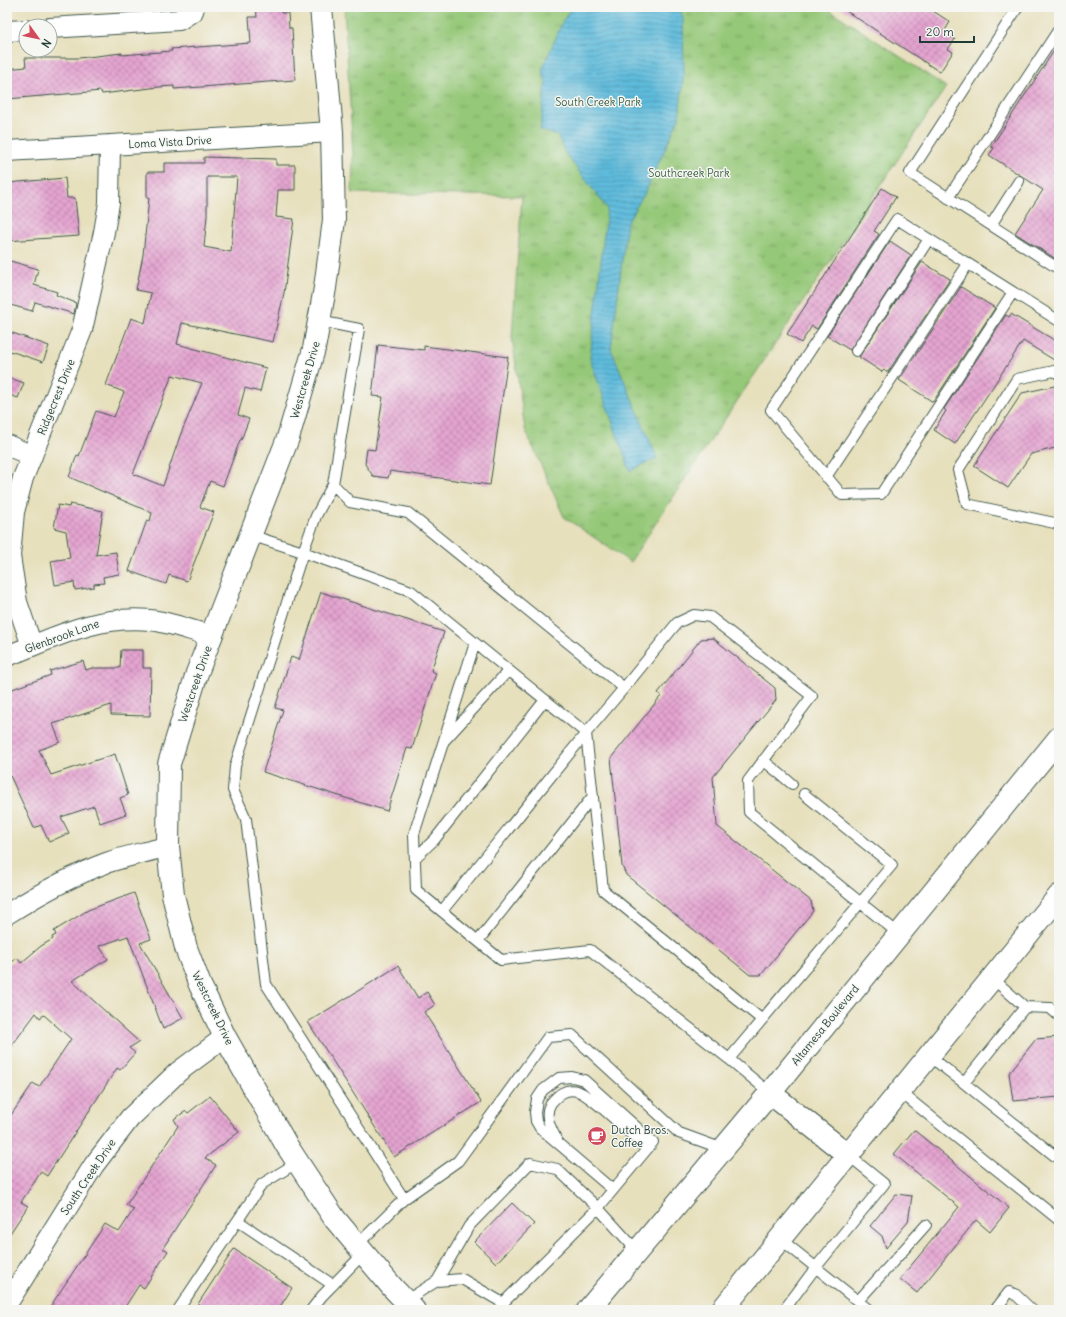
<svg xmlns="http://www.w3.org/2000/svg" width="1066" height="1317" viewBox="0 0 1066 1317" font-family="Delius,sans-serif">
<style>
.park{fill:url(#park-tufts);stroke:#5a8256}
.water{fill:url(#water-rules);stroke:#3e7c88}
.building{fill:url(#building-cross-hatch);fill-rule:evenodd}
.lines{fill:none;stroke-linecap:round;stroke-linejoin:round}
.lane-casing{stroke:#3d5549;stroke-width:12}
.street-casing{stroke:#3d5549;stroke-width:22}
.secondary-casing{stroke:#3d5549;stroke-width:24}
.lane{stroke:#fff;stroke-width:10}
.street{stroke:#fff;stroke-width:20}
.secondary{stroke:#fff;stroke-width:22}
.labels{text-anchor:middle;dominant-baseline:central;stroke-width:3;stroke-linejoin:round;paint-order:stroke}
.park-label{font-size:11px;fill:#3c6045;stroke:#f6f6f2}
.street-label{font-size:11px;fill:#1f3d34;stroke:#f6f6f2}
.poi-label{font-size:11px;fill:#1f3d34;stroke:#f6f6f2;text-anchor:start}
</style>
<defs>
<pattern id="park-tufts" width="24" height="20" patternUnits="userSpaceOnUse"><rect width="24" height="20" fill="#95c878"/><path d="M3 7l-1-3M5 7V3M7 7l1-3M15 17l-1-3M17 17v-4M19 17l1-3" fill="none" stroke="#79a463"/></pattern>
<pattern id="water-rules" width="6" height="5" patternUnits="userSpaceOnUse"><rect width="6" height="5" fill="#5ebbdc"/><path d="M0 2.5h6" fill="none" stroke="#4d99b3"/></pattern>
<pattern id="building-cross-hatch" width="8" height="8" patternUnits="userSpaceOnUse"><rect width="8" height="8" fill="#e5a4d1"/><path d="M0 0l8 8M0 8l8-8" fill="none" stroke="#b987aa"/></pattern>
</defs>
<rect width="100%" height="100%" fill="#f6f6f2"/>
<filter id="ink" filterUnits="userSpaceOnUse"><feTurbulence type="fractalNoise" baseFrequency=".025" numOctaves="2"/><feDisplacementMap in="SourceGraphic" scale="8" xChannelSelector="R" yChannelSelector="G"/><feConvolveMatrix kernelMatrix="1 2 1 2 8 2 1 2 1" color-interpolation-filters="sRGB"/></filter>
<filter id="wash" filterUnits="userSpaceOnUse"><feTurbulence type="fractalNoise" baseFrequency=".012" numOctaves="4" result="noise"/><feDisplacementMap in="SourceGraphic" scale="16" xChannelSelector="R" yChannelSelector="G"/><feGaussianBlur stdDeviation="0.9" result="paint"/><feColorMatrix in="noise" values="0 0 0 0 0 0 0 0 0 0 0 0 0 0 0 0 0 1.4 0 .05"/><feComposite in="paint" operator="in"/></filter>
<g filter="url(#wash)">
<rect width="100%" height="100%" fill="#e7e0bd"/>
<path class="park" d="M344,7h481l121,80 -316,475 -66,-45 -39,-88 -13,-92 10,-141 -170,-3 1,-40z"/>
<path class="water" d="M572,7h108l3,12 1,53 -5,46 -33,73 -19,31 -16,127 46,109 -27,13 -40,-112 17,-151 -42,-55 -7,-17 -18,-6 6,-47 -4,-13 21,-49z"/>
<g id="blocks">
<path class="building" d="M256,7h25v6h7l1,15h3l3,52 -121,9v-3l-15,1 -57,7 -1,-3 -94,8v-30l19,-2 -1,-9h54l43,-5v2l50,-4 -1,-2 80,-6 -2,-26h8z
M840,7h87l23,15 -6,10 11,7 -7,10 5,3 -13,20z
M1059,43v218l-44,-28 28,-43 -54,-35 5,-7 -3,-1z
M204,157l72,2v6h19v25h-17l-2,27 18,2 -10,74 -11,49 -91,-19 -5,21 89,24 -6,24 -15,-4 -7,27 11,4 -8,21h-1l-17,46 -13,-5 -10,26 14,5 -27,69 -18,-6 -3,9 -37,-13 18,-51 3,1 2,-8 -83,-36 8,-22 2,1 17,-45 18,6 10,-25 -18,-7 25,-67 14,5 6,-30 -15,-3 7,-35 6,-57h-2v-26h17v-9h40zM207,177h30l-6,75 -27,-5 3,-31zM172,375l30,8 -22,53 -17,50 -30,-12z
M65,178l2,20h8l4,38 -72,5v-58z
M882,188l14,9 -22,34 5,3 -62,95 -5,-3 -11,17 -14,-9z
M890,241l21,14 -61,95 -23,-14z
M7,260l31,9 -4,16 23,7 -1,3 20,8 -2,11 -39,-12 -3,9 -25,-7z
M922,262l28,17 -62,93 -4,-2 -2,2 -23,-15z
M961,287l34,21 -62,94 -34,-22z
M1011,314l48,29v20l-36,-22 -68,103 -21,-14 12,-19 -2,-2 62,-94 3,2z
M10,332l39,14 -6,16 -36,-12v-11z
M378,345l46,5v-4l84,11 -18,128 -100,-14 -2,7 -15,-2 -8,-12 2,-15 8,1 8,-53 -11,-1z
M7,377l17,6 -6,15 -11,-4z
M1059,385v62l-28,7 -23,34 -34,-22 48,-73z
M70,504l33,7 -7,44 20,-3 3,22 -16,3 1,6 -10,1v3l-19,3 -1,-8 -19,3 -4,-24 19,-3 -4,-27 -12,-3 4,-23 11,2z
M321,592l123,40 -13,39 5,2 -24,76 -5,-1 -20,63 -124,-39 20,-62 -8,-2 16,-51 8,3z
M713,638l62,50 1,12 -63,77 4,49 94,75 2,10 -52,64h-11l-124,-100 -4,-9 -11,-108 50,-62 -3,-3 43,-54z
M121,650h22v18h8l-1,48 -39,-1v-10l-58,19 7,18 -21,8 12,25 64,-21 13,41 -8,3 6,16 -26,9 -6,-17 -33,11 8,16 -20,9 -8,-17 -7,3 -27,-59v-78l44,-16 -1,-4 33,-10 3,9 6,-2h28z
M134,893l17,46 -11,4 43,75 -20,11 -35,-93 -29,10 9,13 -36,22 67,61 -10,6 6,5 -15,17 -3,-2 -70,108 -6,-4 -20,30 7,4 -21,32v-117l26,-38 6,4 32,-48 -27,-24 -4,3 -4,-5 -29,39v-86l10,-8 4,5 20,-17 12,-7 -1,-2 4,-2 -2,-4 34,-21z
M398,966l20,32 9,-6 8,13 -11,7 57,90 -87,55 -86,-135z
M1059,1037v60l-46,4 -4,-28 27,-34z
M210,1096l29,36 -34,26 11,7 -53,83 5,3 -24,37 -5,-3 -16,25h-75l57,-86 14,8 15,-23 -8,-4 52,-79 -4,-7 12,-8 2,2z
M914,1130l95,78 -19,24 -14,-12 -59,73 -17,-14 59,-72 -65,-53z
M896,1194l16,2 -4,26 -22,26 -4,-12 -12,-10z
M512,1203l22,21 -38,39 -22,-21z
M234,1249l58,39 -14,22h-84z"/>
</g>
</g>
<g filter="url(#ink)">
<use href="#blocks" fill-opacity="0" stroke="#3d5549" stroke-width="1"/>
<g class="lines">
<defs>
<path id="lane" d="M1018,7l-108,166 149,96
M948,198l111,-169
M991,225l28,-44
M1013,292l-132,202 -39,1 -71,-85 126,-191 162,102
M319,321l40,8 -26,155 -17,32 -13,36 108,39 175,142 -144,178
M856,351l73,-112
M1059,374l-5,-3 -37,8 -59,91 9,34 92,20
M826,477l142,-213
M333,484l17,18 58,11 216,175 53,-65 17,-8 16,2 102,79 -64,85 1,31 150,122
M250,535l53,17 -68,214 -2,24 13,29 20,165 138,215
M475,643l-61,191 2,56 85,70 89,-10 139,109
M624,688l-38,45 17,157 158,129
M445,740l63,-69
M763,760l29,24
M415,858l20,-19 110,-139
M478,941l115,-145
M1025,1007l25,1 9,8
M928,1055l36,28 61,-76 -33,-29
M964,1083l91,73 4,-5
M899,1091l160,129
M770,1093l-41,-34 163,-194 -88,-71
M557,1140c-6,-11 -14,-25 -6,-37 7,-8 14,-15 26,-12 15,4 56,46 70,58
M238,1221l95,64
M779,1238l90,72
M357,1245l47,-46 54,-38 90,-124 24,-2 107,98 44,16
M437,1281l25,-2 41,24 95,-95 55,-66 -69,-62 -12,-3 -13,1 -16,12 -6,9 -2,13 1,9 4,7 73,62
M405,1301l32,-20 32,-55 61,-63 27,6 41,39 39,43
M858,1301l68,-76
M178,1310l84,-126 36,-22
M311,1310l11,-14 42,-43
M784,1310l32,-43 68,-83 -37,-30
M995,1310l14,-18 6,2 17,16"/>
<path id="street" d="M50,28l129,-8 14,-9 1,-4
M7,31l19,-1
M7,151l325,-19
M7,445l25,11
M32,646l-15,-44 -7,-46 4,-44 9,-34 59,-148 22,-98 5,-29 1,-58
M7,656c49,-19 89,-41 143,-36 20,2 42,11 62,16
M7,914c32,-20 64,-38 99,-51 20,-7 42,-11 62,-17
M7,1304l87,-139 36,-47 48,-46 47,-35"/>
<path id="secondary" d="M321,7l11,125 2,88 -9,68 -11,61 -26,89 -91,235 -28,91 -1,82 5,49 13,53 14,37 25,52 62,109 48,73 58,69 21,22
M770,1093l77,61
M588,1310l182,-217 289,-355
M722,1310l337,-414"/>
</defs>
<use href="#lane" class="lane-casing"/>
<use href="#street" class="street-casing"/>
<use href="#secondary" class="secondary-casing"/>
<use href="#lane" class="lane"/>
<use href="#street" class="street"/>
<use href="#secondary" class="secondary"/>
</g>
</g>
<defs>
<symbol id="cafe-disc" viewBox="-11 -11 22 22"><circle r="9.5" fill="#d1495b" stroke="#f6f6f2"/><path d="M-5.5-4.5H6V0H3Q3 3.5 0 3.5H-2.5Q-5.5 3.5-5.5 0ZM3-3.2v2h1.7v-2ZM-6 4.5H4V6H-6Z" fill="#fff"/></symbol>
</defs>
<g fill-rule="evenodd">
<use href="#cafe-disc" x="586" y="1125" width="22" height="22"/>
</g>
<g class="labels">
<g class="park-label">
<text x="598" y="102">South Creek Park</text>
<text x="689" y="173">Southcreek Park</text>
</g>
<g class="street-label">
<text transform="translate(170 142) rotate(-3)">Loma Vista Drive</text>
<text transform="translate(305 380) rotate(-74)">Westcreek Drive</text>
<text transform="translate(56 397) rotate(-68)">Ridgecrest Drive</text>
<text transform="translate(62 636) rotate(-20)">Glenbrook Lane</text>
<text transform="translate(195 684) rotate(-71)">Westcreek Drive</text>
<text transform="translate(213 1008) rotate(64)">Westcreek Drive</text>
<text transform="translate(825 1025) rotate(-51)">Altamesa Boulevard</text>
<text transform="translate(88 1177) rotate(-56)">South Creek Drive</text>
</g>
<g class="poi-label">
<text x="611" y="1130">Dutch Bros.<tspan x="611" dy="13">Coffee</tspan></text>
</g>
</g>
<rect width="1066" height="1317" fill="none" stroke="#f6f6f2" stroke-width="24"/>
<g transform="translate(38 38) rotate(123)"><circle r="19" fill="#f6f6f2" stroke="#a0aca6"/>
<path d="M0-3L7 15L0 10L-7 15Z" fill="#d1495b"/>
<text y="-6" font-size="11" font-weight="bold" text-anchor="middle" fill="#1f3d34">N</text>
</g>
<path d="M920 36v6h54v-6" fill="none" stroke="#1f3d34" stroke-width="2"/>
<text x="926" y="36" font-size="12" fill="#1f3d34" stroke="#f6f6f2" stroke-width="3" paint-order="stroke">20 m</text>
</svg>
